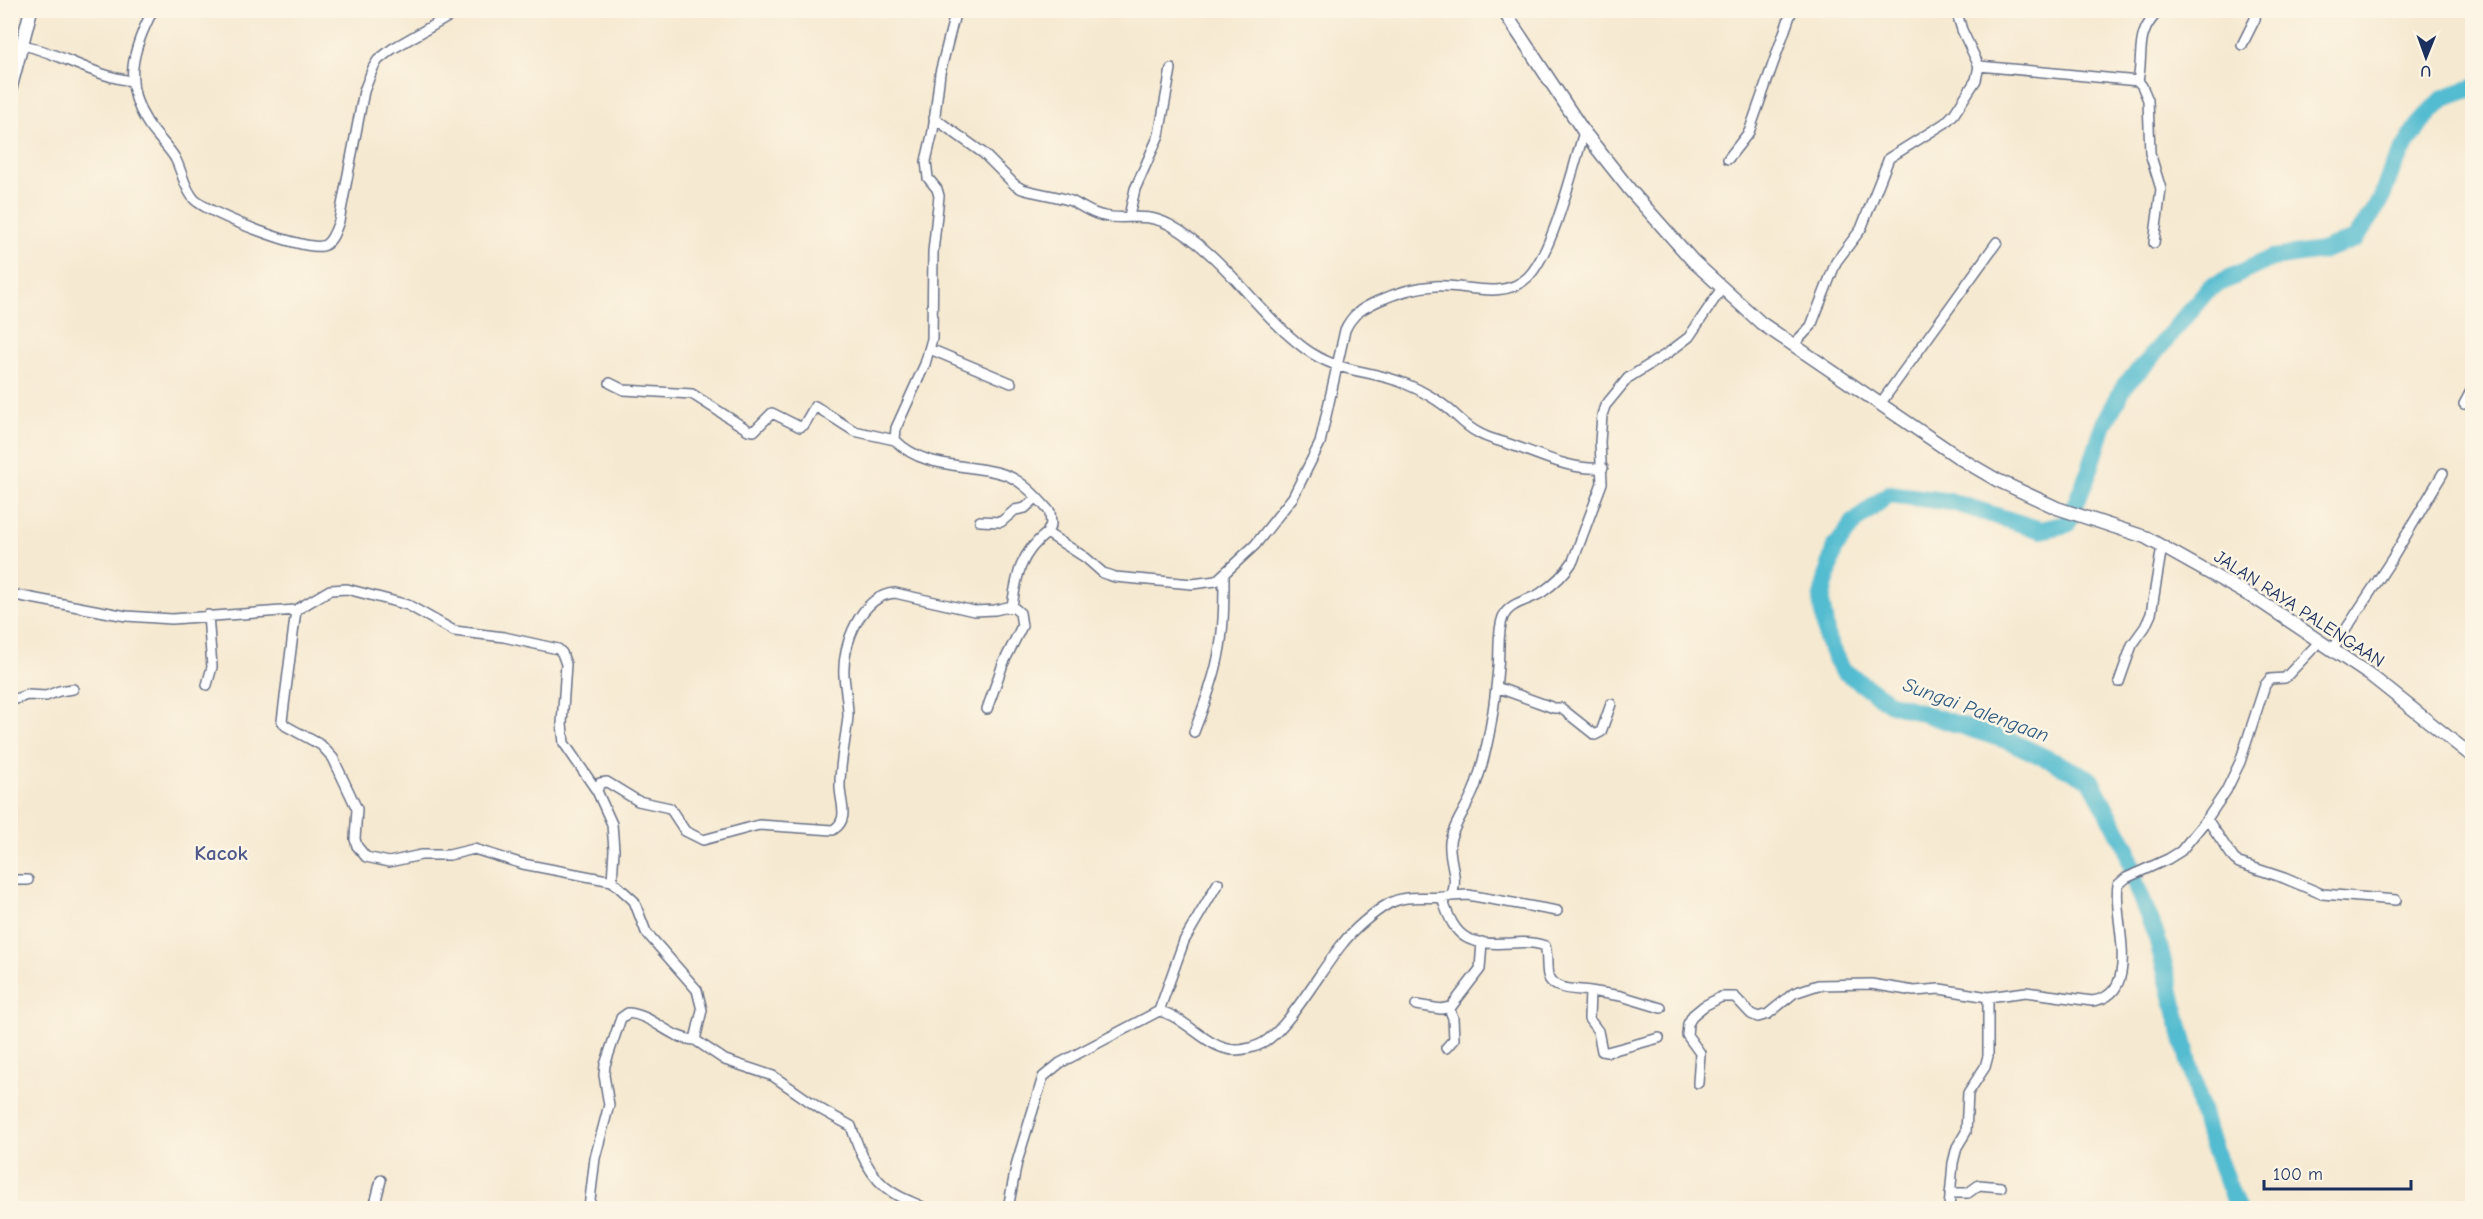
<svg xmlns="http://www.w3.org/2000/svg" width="2483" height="1219" viewBox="0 0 2483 1219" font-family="'Comic Neue',sans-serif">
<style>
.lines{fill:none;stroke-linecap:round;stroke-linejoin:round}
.river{stroke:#53bcd0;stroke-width:18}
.minor-casing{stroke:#687086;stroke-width:12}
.tertiary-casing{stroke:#687086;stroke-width:15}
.minor{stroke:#fff;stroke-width:9}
.tertiary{stroke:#fff;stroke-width:12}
.labels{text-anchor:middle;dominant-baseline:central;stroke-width:5;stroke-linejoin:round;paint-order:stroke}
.street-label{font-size:18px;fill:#1b2f5e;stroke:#fcf5e5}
.water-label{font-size:20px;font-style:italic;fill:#2c5980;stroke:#fcf5e5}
.quarter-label{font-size:21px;font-weight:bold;fill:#50598a;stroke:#fcf5e5}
</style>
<rect width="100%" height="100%" fill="#fcf5e5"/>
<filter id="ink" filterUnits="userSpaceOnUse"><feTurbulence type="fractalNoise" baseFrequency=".0167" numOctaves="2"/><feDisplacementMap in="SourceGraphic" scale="12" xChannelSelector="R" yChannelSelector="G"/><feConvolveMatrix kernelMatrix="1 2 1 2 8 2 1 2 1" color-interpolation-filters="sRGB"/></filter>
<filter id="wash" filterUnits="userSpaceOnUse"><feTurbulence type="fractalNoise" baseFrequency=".008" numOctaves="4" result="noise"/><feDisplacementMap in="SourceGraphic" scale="24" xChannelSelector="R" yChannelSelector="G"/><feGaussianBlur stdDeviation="1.35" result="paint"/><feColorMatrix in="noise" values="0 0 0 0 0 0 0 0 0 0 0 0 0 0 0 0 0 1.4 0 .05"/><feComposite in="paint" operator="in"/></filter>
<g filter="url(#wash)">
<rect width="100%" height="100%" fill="#f6e9d1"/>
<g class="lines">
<path class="river" d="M2237,1208l-31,-80 -49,-190 -21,-53 -9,-37 -37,-69 -78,-37 -124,-40 -47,-33 -14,-30 -6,-39 13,-51 21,-28 34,-27 63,8 89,28 26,-6 22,-52 15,-48 21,-39 22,-23 62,-74 63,-30 49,-7 34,-12 26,-39 12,-34 28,-44 23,-24 28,-10"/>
</g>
</g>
<g filter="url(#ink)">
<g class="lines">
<defs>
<path id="minor" d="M153,10c-20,38 -31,73 -6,112 8,13 20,23 28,36 7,13 9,30 19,41 13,14 115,55 131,46 8,-5 11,-16 14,-24l25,-130 9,-23 5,-8 14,-11 68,-39
M956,10l-16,63 -7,58 -7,30 2,17 9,11 2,7 -6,56 -1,87 -7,25 -29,64 -1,12c29,30 72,23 108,34 18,5 35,24 47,38l1,12 -4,9
M23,45c37,8 72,32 110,36
M2242,45l13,-26 1,-9
M1979,66l159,15c6,-29 -4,-47 22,-71
M2138,81l4,5 6,14 2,53 11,36 -7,54
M934,118l49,35 32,32 7,4c16,5 33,6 49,12 11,5 20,13 33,15 24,5 39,-5 66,9 55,30 85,86 134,123 35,26 65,21 102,36 15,6 34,17 46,28 8,7 15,15 25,20 9,6 19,8 29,11 31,10 64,28 97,25
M1728,159l21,-27 43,-122
M1129,216l6,-27 24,-54 12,-66
M1793,345l18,-19 25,-64 25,-33 28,-71 56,-35 9,-9 22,-34 3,-14 -17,-36 -6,-20
M930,349l81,34
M610,383l14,7 68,4 56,36 6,1 18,-18 28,14 4,-2 11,-19 39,25 41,9
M1880,404l117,-162
M2464,404l8,-15
M980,521l21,1 14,-12 10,-2 11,-10
M10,594l116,22 46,3 124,-9 34,-20 17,-1 61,16 46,26 50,6 54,12 4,4 4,11 -4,60 2,19 33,48 15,33 2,26 -2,31 22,20 12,31 51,58 5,20 -7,30 30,20 48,16 49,34 29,16c8,24 18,51 41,66 10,7 23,11 33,16
M296,610l-14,111 4,5 35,19 12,13 24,51 -2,30 2,7 9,11 23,5 32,-7h28l25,-6 49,15 89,17
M2333,649l59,-90 51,-86
M2119,682l13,-37 13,-18 6,-13 11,-68
M207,685l5,-18 -4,-52
M1496,687l58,21h7l34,27 6,-3 10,-28
M10,701l17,-6 19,1 13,-5 14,-2
M987,709l16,-45 19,-38 -2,-13 -8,-7
M1194,732c9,-24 19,-49 24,-74 6,-28 6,-56 6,-83
M597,791l3,-8 7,-1 31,19 32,7 15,23 18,9 56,-15 74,5c18,-11 6,-29 7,-46 0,-23 6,-45 8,-68 0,-14 -3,-27 -4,-41 -2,-30 17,-80 51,-82l79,18 21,-1 17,-4c5,-32 8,-52 35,-73l39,25 17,15 12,4 77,7 24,-3 39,-36 38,-48 27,-54 25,-113c7,-16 18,-22 33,-29 18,-8 37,-14 57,-15 31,-2 68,15 93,-9 25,-25 45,-109 56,-145
M2207,819l27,40 5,4 45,15 38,16 74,6
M10,880h18
M1451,896l17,-1 89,16
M1442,898c14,43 26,47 70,45 11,-1 23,-1 33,3 3,9 1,19 3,29 3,16 30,14 42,16l-1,28 9,12 4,20 5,1 52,-14
M1590,991l31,5 40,12
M1416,1005l25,4 10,-2 29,-38 2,-27
M1159,1011l25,-70 34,-58
M1446,1048l8,-9 -1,-21 -4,-10
M1698,1083l2,-30 -13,-18 1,-11 5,-9 11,-9 17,-9h14l16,17 7,3 10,-3 26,-21 24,-8 53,-1 43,7 26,-2 48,8
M1950,1193h18l11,-8 22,2
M374,1208l7,-28
M589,1208l6,-50 14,-53 -5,-30 1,-10 16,-47 7,-5c26,2 41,26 67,27
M1008,1208l9,-46 26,-85 17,-14 99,-52c28,6 48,39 77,39 8,0 20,-3 27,-7 26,-15 59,-75 80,-100 11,-14 30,-30 45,-39 21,-12 42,-3 63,-8 9,-17 -3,-36 -1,-54 2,-16 21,-40 26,-58 12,-35 19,-80 22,-117 2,-16 -1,-35 5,-50 7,-15 25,-16 38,-24 13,-9 24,-19 32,-32l29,-78 -2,-41 2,-27 3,-9 23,-28 40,-25 21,-16 33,-49
M1949,1208l4,-45 4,-16 9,-15 2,-39 17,-26 3,-11v-59l38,-5 66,9c52,-6 20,-84 26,-116l8,-7 42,-19 13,-8 26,-32 19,-28 14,-29 25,-77 5,-6 15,-1 35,-37"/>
<path id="tertiary" d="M1503,10l81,122 46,58 63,71 68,62 200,136 36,21 60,28 88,29 116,65 109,73 102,81
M10,90l21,-80"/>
</defs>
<use href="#minor" class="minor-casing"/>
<use href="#tertiary" class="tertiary-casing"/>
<use href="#minor" class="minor"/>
<use href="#tertiary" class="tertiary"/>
</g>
</g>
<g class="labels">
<g class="street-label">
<text transform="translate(2299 609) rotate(33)">JALAN RAYA PALENGAAN</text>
</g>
<g class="water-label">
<text transform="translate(1976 710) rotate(20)">Sungai Palengaan</text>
</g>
<g class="quarter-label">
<text x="221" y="853">Kacok</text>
</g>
</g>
<rect width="2483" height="1219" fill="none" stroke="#fcf5e5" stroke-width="36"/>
<g transform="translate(2426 57) rotate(181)" stroke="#fcf5e5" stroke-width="4.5" paint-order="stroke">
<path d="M0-4.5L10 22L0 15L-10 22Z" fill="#1b2f5e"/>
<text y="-9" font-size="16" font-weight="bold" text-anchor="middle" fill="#1b2f5e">U</text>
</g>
<path d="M2264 1180v9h147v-9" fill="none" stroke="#1b2f5e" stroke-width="3"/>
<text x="2273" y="1180" font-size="18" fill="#1b2f5e" stroke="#fcf5e5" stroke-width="4.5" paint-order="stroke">100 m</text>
</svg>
